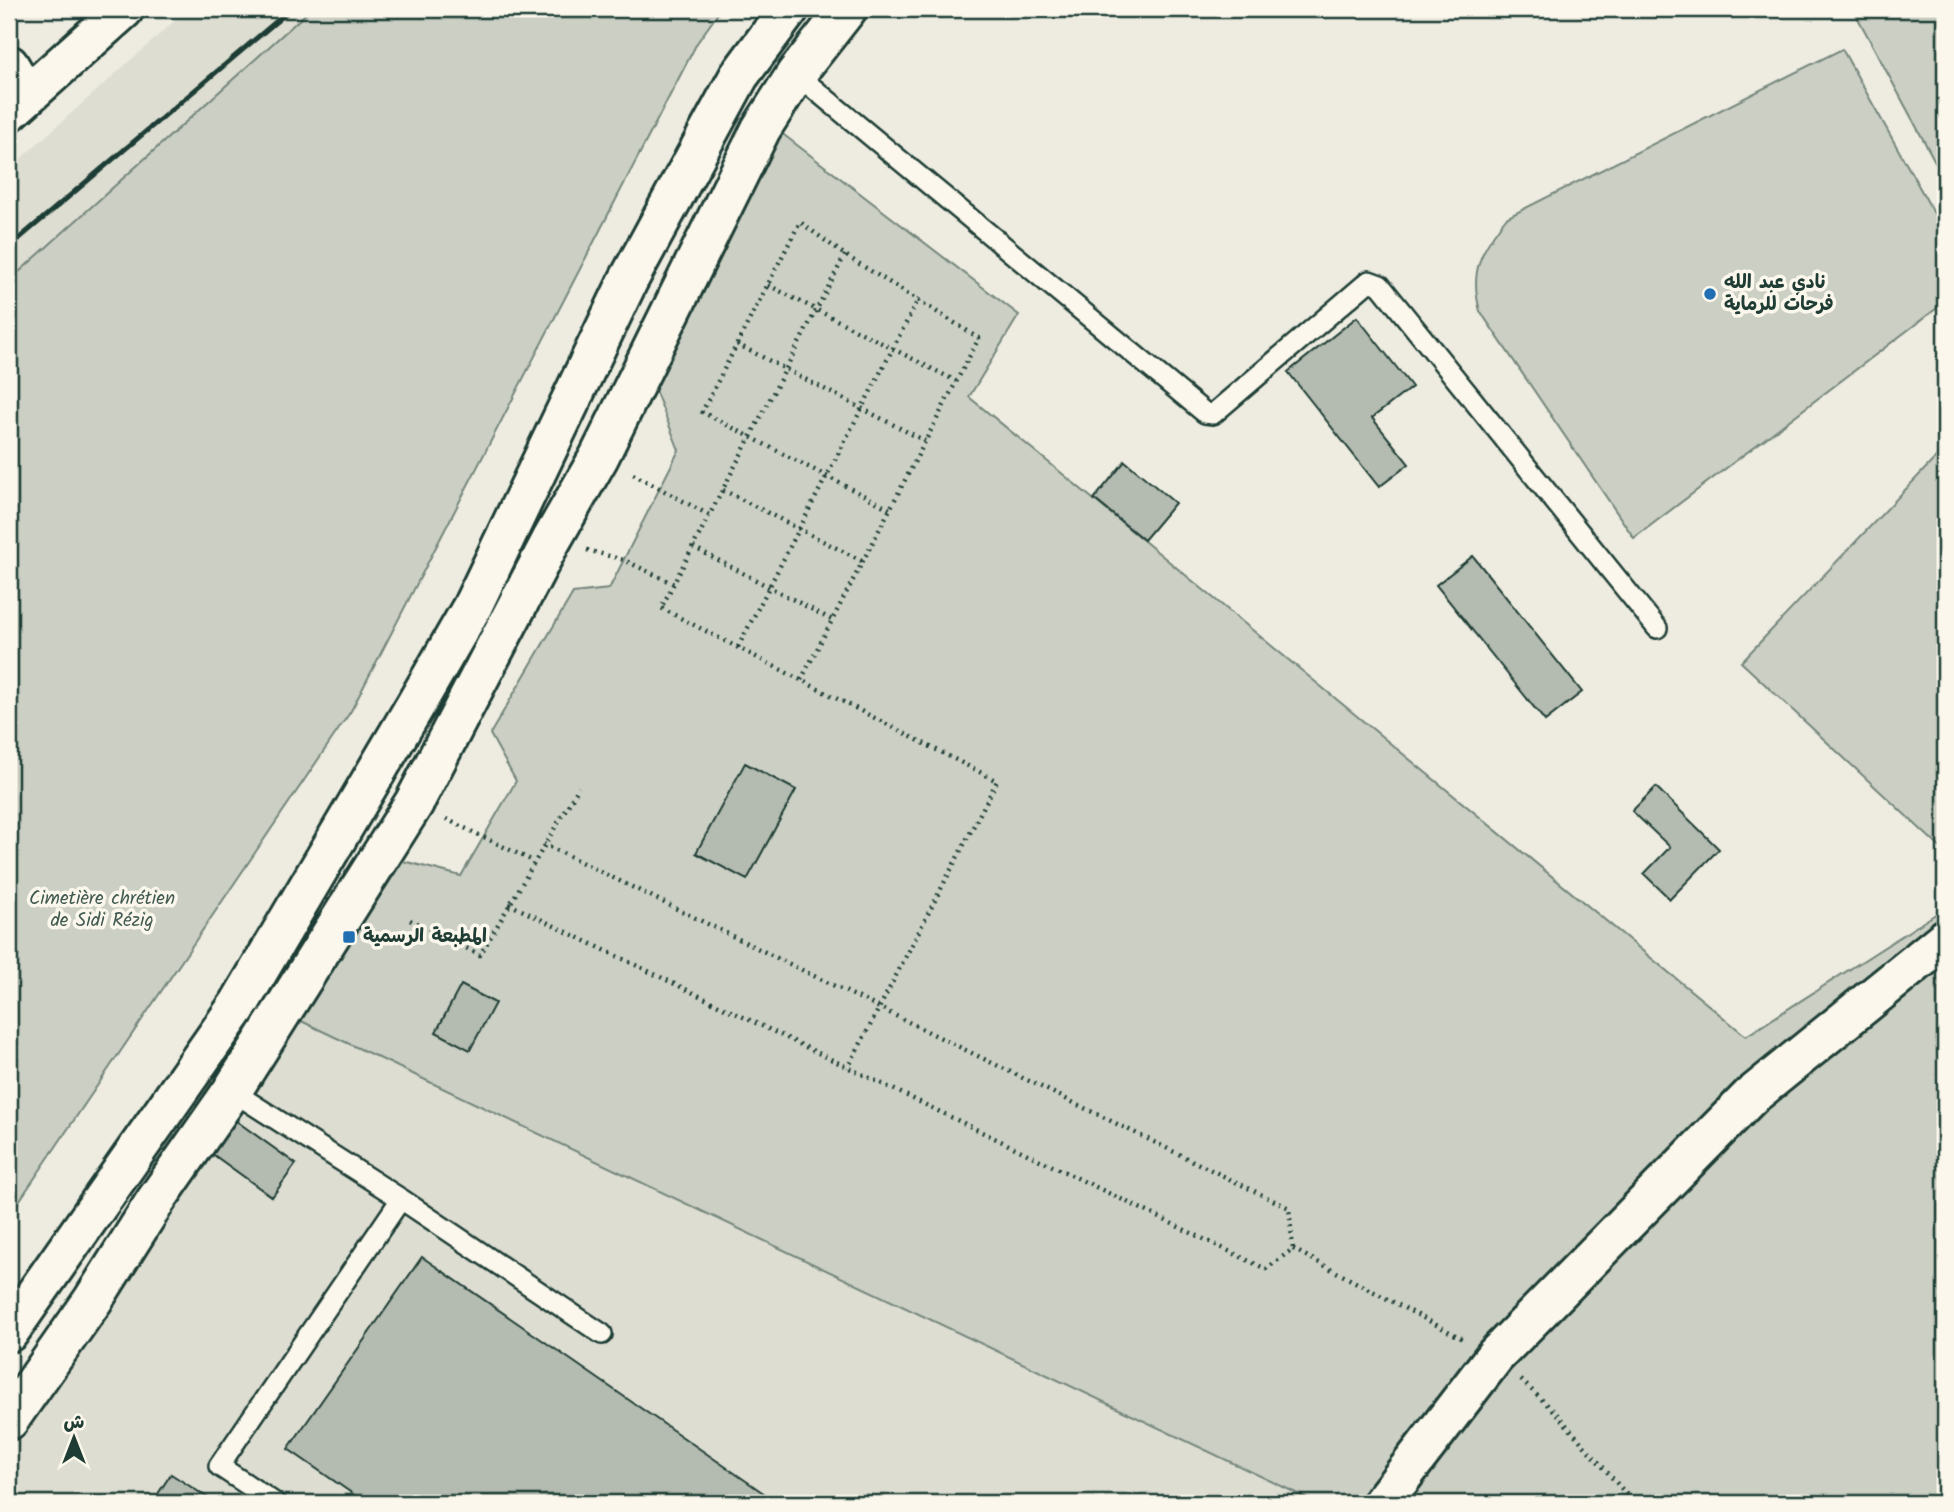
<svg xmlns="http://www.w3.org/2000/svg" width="1954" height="1512" viewBox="0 0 1954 1512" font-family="Kalam,'Playpen Sans Arabic',sans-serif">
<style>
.built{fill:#ddddd2}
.green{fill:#cbcfc4;stroke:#75867c;stroke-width:2}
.building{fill:#b4bbb0;stroke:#1f3d34;stroke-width:2}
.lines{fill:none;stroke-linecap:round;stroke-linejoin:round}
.lane-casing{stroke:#1f3d34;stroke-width:24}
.street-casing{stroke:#1f3d34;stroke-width:44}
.highway-casing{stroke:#1f3d34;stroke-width:44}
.path{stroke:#1f3d34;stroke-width:4.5;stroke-dasharray:2 5;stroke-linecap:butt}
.lane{stroke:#fbf7ec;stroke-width:19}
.street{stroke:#fbf7ec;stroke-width:38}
.highway{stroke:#fbf7ec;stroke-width:38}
.rail{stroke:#1f3d34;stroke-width:5}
.poi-dot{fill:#1f6fb2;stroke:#fbf7ec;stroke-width:2.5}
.labels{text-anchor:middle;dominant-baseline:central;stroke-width:7;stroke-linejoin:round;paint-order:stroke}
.poi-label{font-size:19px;font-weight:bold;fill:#1f3d34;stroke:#fbf7ec;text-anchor:start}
.park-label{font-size:19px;fill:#415a51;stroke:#fbf7ec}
</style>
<rect width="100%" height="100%" fill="#eeece1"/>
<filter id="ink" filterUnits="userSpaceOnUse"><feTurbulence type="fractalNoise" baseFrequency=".0143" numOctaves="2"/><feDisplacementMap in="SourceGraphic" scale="14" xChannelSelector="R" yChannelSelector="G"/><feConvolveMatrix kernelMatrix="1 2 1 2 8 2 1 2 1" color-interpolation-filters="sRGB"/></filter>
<g filter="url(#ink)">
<path class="built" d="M188,9h123l-302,272v-112z
M299,1020l1018,483h-1308v-88z"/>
<path class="green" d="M311,9h410l-24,34 -346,668 -342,505v-935z
M1853,9h92v171z
M1842,49l103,184v69l-311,236 -154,-227c-11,-40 1,-61 26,-93z
M780,132l239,183 -50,82 777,639 199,-128v595h-628l-1018,-483 104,-159 58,15 55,-95 -26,-47 83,-141 36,-4 70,-139 -24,-60z
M1945,448v404l-204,-190z"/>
<path class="building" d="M1357,317l55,70 -40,31 37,46 -30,23 -91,-115z
M1125,461l50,42 -31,37 -50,-41z
M1473,556l109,136 -37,29 -109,-136z
M745,763l51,27 -49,90 -51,-27z
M1656,787l63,62 -49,50 -26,-25 26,-27 -38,-36z
M461,985l34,18 -25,47 -34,-18z
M235,1120l61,44 -24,33 -61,-44z
M422,1257l356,246h-412l-78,-54z
M171,1474l45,29h-64z"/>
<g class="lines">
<defs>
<path id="lane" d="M796,74l409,339 8,1 156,-133 11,4 277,343
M232,1091l169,108 201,135
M275,1503l-56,-37 182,-267"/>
<path id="street" d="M9,65l18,30
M9,112l115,-103
M1382,1503l113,-147 255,-259 195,-158"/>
<path id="highway" d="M9,1332l230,-328 176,-298 57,-99 156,-326 111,-205 50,-67
M9,1420l84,-120 63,-100 76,-109 182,-288 137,-262 48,-84 162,-328 35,-55 51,-65"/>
</defs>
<use href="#lane" class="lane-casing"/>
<use href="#street" class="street-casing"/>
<use href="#highway" class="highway-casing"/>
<path class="path" d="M845,255l-184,353 336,173 -149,287
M768,285l188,96
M737,344l188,97
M633,474l76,41
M723,490l139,71
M693,547l139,73
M587,550l37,10 50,24
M738,647l181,-349
M801,680l178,-342 -134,-83 -45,-33 -98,190 188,97
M446,819l87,42
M509,904l757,365 27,-20 -4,-41 -745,-364
M410,920l70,35 99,-168
M1293,1249l170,90
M1521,1380l35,33 78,90"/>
<use href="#lane" class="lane"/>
<use href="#street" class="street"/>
<use href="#highway" class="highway"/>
<path class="rail" d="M9,247l282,-238"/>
</g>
</g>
<g class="poi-dot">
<circle cx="1710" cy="294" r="7"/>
<rect x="342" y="930" width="14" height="14" rx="3.5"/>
</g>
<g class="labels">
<g class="poi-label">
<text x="1724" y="283">نادي عبد الله<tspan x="1724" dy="22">فرحات للرماية</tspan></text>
<text x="363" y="937">المطبعة الرسمية</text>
</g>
<g class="park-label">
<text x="102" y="899">Cimetière chrétien<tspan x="102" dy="22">de Sidi Rézig</tspan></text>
</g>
</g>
<rect width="1954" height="1512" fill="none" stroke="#fbf7ec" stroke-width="35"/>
<rect x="18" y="18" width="1919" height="1477" fill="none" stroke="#1f3d34" stroke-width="2.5" filter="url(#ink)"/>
<g transform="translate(74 1438)" stroke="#fbf7ec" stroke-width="5" paint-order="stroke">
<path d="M0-5L12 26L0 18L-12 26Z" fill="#1f3d34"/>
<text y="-10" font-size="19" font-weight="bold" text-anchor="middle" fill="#1f3d34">ش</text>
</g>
</svg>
